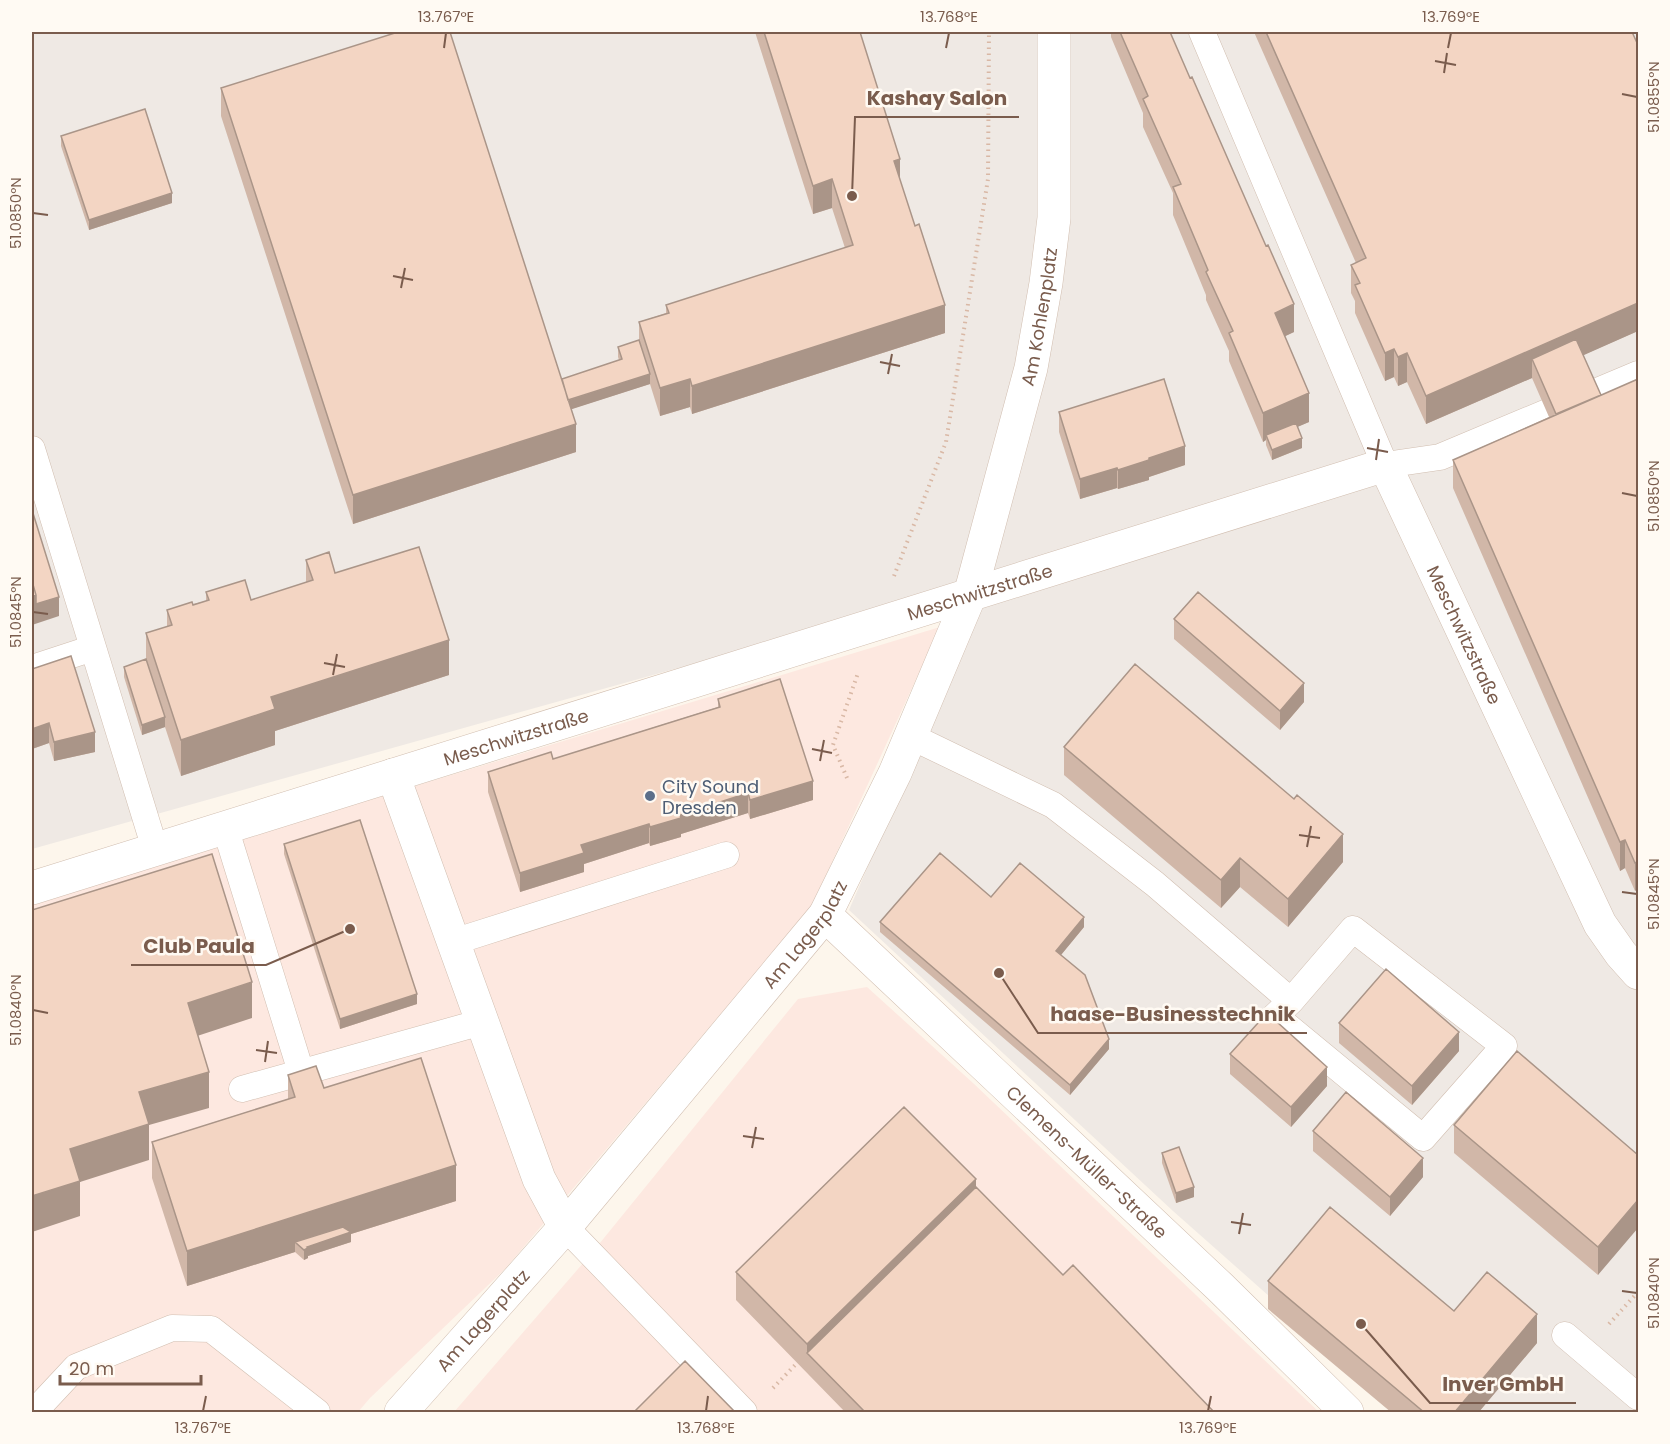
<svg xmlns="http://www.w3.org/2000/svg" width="1670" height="1444" viewBox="0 0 1670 1444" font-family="Poppins,sans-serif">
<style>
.commercial{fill:#fde8e0}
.industrial{fill:#efe9e4}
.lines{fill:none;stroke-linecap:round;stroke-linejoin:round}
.lane-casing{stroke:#d1beb0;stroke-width:27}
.street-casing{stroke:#d1beb0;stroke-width:34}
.path{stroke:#d9b8a5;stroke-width:4;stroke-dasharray:1.5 4.5;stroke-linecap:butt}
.lane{stroke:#fff;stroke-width:26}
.street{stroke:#fff;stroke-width:33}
.wall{fill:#d1b7a8}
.shaded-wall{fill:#aa9588}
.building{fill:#f3d5c3;stroke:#aa9588;stroke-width:1.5}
.ticks{fill:none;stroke:#7a5c4d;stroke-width:2}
.service-dot{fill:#5c6f8a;stroke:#fffaf3;stroke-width:2}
.labels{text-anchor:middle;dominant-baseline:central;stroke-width:5;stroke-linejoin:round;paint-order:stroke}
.street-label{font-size:18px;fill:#7a5c4d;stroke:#fffaf3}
.service-label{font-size:18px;fill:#4e5e75;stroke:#fffaf3;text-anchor:start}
.leader{fill:none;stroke:#7a5c4d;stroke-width:2}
.callout-dot{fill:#7a5c4d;stroke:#fffaf3;stroke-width:2}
.callout-label{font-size:20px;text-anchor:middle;font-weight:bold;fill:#7a5c4d;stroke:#fffaf3;stroke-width:5;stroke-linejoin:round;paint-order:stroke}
.neatline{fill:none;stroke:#7a5c4d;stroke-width:2}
.ticks-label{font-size:15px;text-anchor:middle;fill:#7a5c4d}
</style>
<rect width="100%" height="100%" fill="#fdf6ec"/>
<path class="commercial" d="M940,627l-128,279 -307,363 -135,129 -12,14h-326v-510z
M867,987l106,96 346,329h-865l137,-158 207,-255z"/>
<path class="industrial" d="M32,32h1606v1380h-238l-227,-201 -324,-301 143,-330 -960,269z"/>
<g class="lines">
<defs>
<path id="lane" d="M1202,32l183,433 55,-8 198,-83
M32,449l123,400
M32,668l61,-20
M910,736l143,69 102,79 136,117 62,-72 151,117 -81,92 -148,-122 16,-15
M225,827l76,245
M453,942l273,-87
M242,1089l240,-67
M565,1227l179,185
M1565,1335l73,62
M34,1412l42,-45 96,-39 39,1 106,83"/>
<g id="street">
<path d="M393,775l146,404 26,48"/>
<path id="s1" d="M32,888l1353,-423 215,459 21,30 17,19"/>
<path id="s2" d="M825,915l395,372 127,125"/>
<path id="s3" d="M401,1412l164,-185 260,-312 70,-142 75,-178 61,-227 15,-85 8,-65v-186"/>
</g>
</defs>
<use href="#lane" class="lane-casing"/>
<use href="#street" class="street-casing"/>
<path class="path" d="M894,576l52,-134 42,-263 1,-147
M847,778l-14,-33 25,-72
M1609,1324l29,-32
M773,1388l24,-25"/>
<use href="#lane" class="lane"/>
<use href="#street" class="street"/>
</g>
<path class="wall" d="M755,32h105l40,149 45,152 -253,81 -2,-7 -30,9 -10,-32 -79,25 5,43 -223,72 -132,-408v-28l341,291 57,-19 -1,-3v-10l21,-7v-18l27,-9v-8l179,-57 -13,-40 -19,6z
M1111,32h59l124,300 -9,4 24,86 -12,5 5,21 -30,12 -6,-15v-5l-3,2 -34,-81v-10l-23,-51v-5l-33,-80v-22l-30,-66v-14l-32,-76z
M1254,32h378l6,13v286l-55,24 18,40 37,-16 -3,512 -10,-23 -5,3 -167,-383v-28l96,-43 -17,-39 -106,46 -19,-42 -9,4 -4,-9 -9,4 -30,-68v-12l-4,-8v-28l5,-2z
M61,136l111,67 -83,27 -28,-84z
M1059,412l126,53 -36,12v3l-31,9 -1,-1 -37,11 -21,-67z
M306,560l29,13 114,102 -174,56v14l-94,31 -16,-49 -23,8 -18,-58v-10l22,-8v-26l21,-6v-17l39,-9v-9l45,8 55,-17z
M1174,619l130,83 -24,28 -106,-91z
M32,669l63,83 -41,9 -5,-18 -17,6z
M718,699l95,101 -63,19 -2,-6 -67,21v3l-31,9 -1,-3 -65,21v8l-64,20 -32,-100v-20l65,-13 165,-52z
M1064,747l279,115 -55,65 -48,-40 -19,21 -157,-133z
M284,844l133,160 -77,25 -56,-175z
M991,897l93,30 -23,28 48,94 -39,46 -190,-163v-10z
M1339,1023l120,28 -47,54 -73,-62z
M1230,1054l97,32 -36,41 -61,-53z
M288,1075l36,13 132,113 -105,33v8l-43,14v2l-4,2 -9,-8 -108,34 -35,-108v-36l136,-43z
M1454,1125l184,30 -40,120 -144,-122z
M1313,1131l110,46 -33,39 -77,-65z
M1162,1153l32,44 -18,6 -14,-40z
M976,1187l87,88 152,138h-369l-110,-113v-28z
M1268,1281l186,30 83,32 -59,70h-86l-124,-104z"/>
<path class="shaded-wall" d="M900,159v28l-6,-26z
M832,179v29l-19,6v-28z
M172,193v10l-83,27v-10z
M1638,303v28l-99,44 -7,-16v19l-106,46v-28z
M1294,304v28l-19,9v-28z
M945,305v28l-253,81v-28z
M1394,349v28l-9,4v-28z
M1407,353v29l-9,4v-29z
M650,374v10l-87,28v-10z
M690,379v28l-30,9v-28z
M1309,393v29l-42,18 -1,-5v5l-3,2v-29z
M576,424v28l-223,72v-29z
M1302,438v10l-30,12v-10z
M1185,446v19l-36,12v3l-31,9v-19l31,-12z
M1117,468v20l-37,11v-20z
M36,595l23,2v19l-27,9v-28z
M449,640v35l-174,56v14l-94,31v-36l90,-43z
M1304,683v19l-24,28v-19z
M165,717v10l-23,8v-10z
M49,723v20l-17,6v-20z
M95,732v20l-41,9v-19z
M813,781v19l-63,19v-19z
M748,793v20l-67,21v3l-31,9v-19l30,-12z
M649,824v19l-65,21v8l-64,20v-19l61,-28z
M1343,834v28l-55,65v-28z
M1625,840v28l-5,3v-29z
M1240,858v29l-19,21v-28z
M1638,861v28l-3,2v-28z
M1084,917v10l-28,34v-10z
M252,982v36l-64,21v-36z
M417,994v10l-77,25v-10z
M1459,1032v19l-47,54v-19z
M1109,1039v10l-39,46v-10z
M1327,1067v19l-36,41v-20z
M209,1072v36l-60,17v35l-69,22v34l-48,16v-36l38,-47 69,-57z
M1423,1158v19l-33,39v-19z
M456,1165v36l-105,33v8l-43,14v2l-4,2v-10l-9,-8v10l-108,34v-35z
M976,1179v28l-169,146v-9z
M1194,1187v10l-18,6v-10z
M1638,1200v28l-40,47v-28z
M1537,1314v29l-59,70h-24z"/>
<path class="building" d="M398,32h52l126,392 -223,71 -132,-407z
M764,32h96l40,127 -6,2 21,65 4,-2 26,81 -253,81 -2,-7 -30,9 -21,-66 30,-9 -3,-8 187,-60 -21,-66 -19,7z
M1120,32h50l20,46 2,-1 74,169 2,-1 26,59 -19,9 34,80 -46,20 -34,-80 4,-2 -27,-59 2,-2 -35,-83 8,-3 -38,-85 5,-3z
M1266,32h366l6,13v258l-212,93 -19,-43 -9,4 -4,-8 -9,4 -30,-68 5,-2 -9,-18 15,-7z
M145,109l27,84 -83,27 -28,-84z
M1576,339l25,56 -45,19 -24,-55z
M639,340l11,34 -82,26 -6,-21 60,-20 -4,-12z
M1164,379l21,67 -36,12v2l-31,10 -1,-2 -37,11 -21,-67z
M1638,379v482l-3,2 -10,-23 -5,2 -167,-382z
M1296,423l6,15 -30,12 -6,-15z
M32,510l27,87 -23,7v-9l-4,-14z
M419,547l30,93 -178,57 4,12 -94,31 -35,-107 26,-8 -5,-15 25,-8 1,3 16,-5 -3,-8 39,-12 6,20 62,-20 -7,-20 23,-8 6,21z
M32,581l4,14 -4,2z
M1198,592l106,91 -24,28 -106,-92z
M71,656l24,76 -41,10 -5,-19 -17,6v-60z
M146,659l19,58 -23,8 -18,-58z
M1135,664l159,135 3,-4 46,39 -55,65 -48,-41 -19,22 -157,-133z
M780,679l33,102 -63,19 -2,-7 -68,22 1,3 -31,9 -1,-3 -68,21 3,8 -64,20 -32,-101 63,-20 2,7 167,-52 -2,-8z
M360,820l57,174 -77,25 -56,-175z
M940,853l51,44 29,-34 64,54 -28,34 29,24 24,64 -39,46 -190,-163z
M212,854l40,128 -64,21 21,69 -70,20 10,32 -79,25 10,32 -48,15v-286z
M1386,969l73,63 -47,54 -73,-63z
M1267,1013l60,54 -36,40 -61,-53z
M1517,1051l121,104v45l-40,47 -144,-122z
M421,1058l35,107 -269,86 -35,-109 143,-45 -7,-22 28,-9 8,22z
M1346,1092l77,66 -33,39 -77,-66z
M904,1107l72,72 -169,165 -71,-72z
M1179,1147l15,40 -18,6 -14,-40z
M976,1187l87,88 10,-10 142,148h-349l-59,-60z
M1330,1207l124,104 33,-39 50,42 -83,99h-29l-157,-132z
M343,1227l8,5 -44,15 1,1 -4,2 -9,-8z
M685,1361l51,52h-103z"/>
<path class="ticks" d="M444,48l2,-15M946,48l3,-15M1448,48l3,-15M1435,61l21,4M1444,73l3,-20M1622,94l15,3M33,213l15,2M393,276l20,4M401,288l4,-20M880,362l20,4M888,374l4,-20M1367,448l21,4M1376,460l3,-21M1622,493l15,3M33,612l15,2M324,663l21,4M333,675l4,-21M812,749l20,4M820,761l4,-21M1299,835l21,3M1307,847l4,-21M1622,892l15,2M33,1010l15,3M256,1050l21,3M265,1062l3,-21M743,1136l21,3M752,1148l4,-21M1231,1222l20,3M1239,1234l4,-21M1622,1291l15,2M203,1411l3,-15M706,1411l2,-15M1208,1411l3,-15"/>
<circle class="service-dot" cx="650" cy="796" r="6"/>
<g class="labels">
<g class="street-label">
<text stroke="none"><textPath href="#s3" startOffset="1292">Am Kohlenplatz</textPath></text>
<text stroke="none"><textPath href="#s1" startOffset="993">Meschwitzstraße</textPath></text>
<text stroke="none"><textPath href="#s1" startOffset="1605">Meschwitzstraße</textPath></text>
<text stroke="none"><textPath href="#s1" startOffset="507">Meschwitzstraße</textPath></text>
<text stroke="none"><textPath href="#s3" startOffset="626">Am Lagerplatz</textPath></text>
<text stroke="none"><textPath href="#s2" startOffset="360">Clemens-Müller-Straße</textPath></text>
<text stroke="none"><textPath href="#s3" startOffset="123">Am Lagerplatz</textPath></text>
</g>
<g class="service-label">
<text x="662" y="786">City Sound<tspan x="662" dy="21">Dresden</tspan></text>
</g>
</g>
<path class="leader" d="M852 196L855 117H1019M350 929L266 965H131M999 973L1038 1033H1307M1361 1324L1430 1403H1576"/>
<g class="callout-dot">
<circle cx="852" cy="196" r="6"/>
<circle cx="350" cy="929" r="6"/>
<circle cx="999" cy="973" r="6"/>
<circle cx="1361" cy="1324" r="6"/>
</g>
<g class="callout-label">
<text x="937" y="105">Kashay Salon</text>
<text x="199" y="953">Club Paula</text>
<text x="1173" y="1021">haase-Businesstechnik</text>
<text x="1503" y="1391">Inver GmbH</text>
</g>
<rect width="1670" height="1444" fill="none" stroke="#fffaf3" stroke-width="66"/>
<path d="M60 1375v9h141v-9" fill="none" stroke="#7a5c4d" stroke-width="3"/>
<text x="69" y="1375" font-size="18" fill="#7a5c4d" stroke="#fffaf3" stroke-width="4.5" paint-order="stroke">20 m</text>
<rect x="33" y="33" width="1604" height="1378" class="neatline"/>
<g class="ticks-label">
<text x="446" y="22">13.767°E</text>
<text x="949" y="22">13.768°E</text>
<text x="1451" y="22">13.769°E</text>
<text transform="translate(1654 97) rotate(-90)" y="5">51.0855°N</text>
<text transform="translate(16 213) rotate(-90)" y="5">51.0850°N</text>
<text transform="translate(1654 496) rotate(-90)" y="5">51.0850°N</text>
<text transform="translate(16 612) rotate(-90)" y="5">51.0845°N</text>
<text transform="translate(1654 894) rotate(-90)" y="5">51.0845°N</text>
<text transform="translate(16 1010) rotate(-90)" y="5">51.0840°N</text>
<text transform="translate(1654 1293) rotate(-90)" y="5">51.0840°N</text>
<text x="203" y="1433">13.767°E</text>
<text x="706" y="1433">13.768°E</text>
<text x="1208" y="1433">13.769°E</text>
</g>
</svg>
